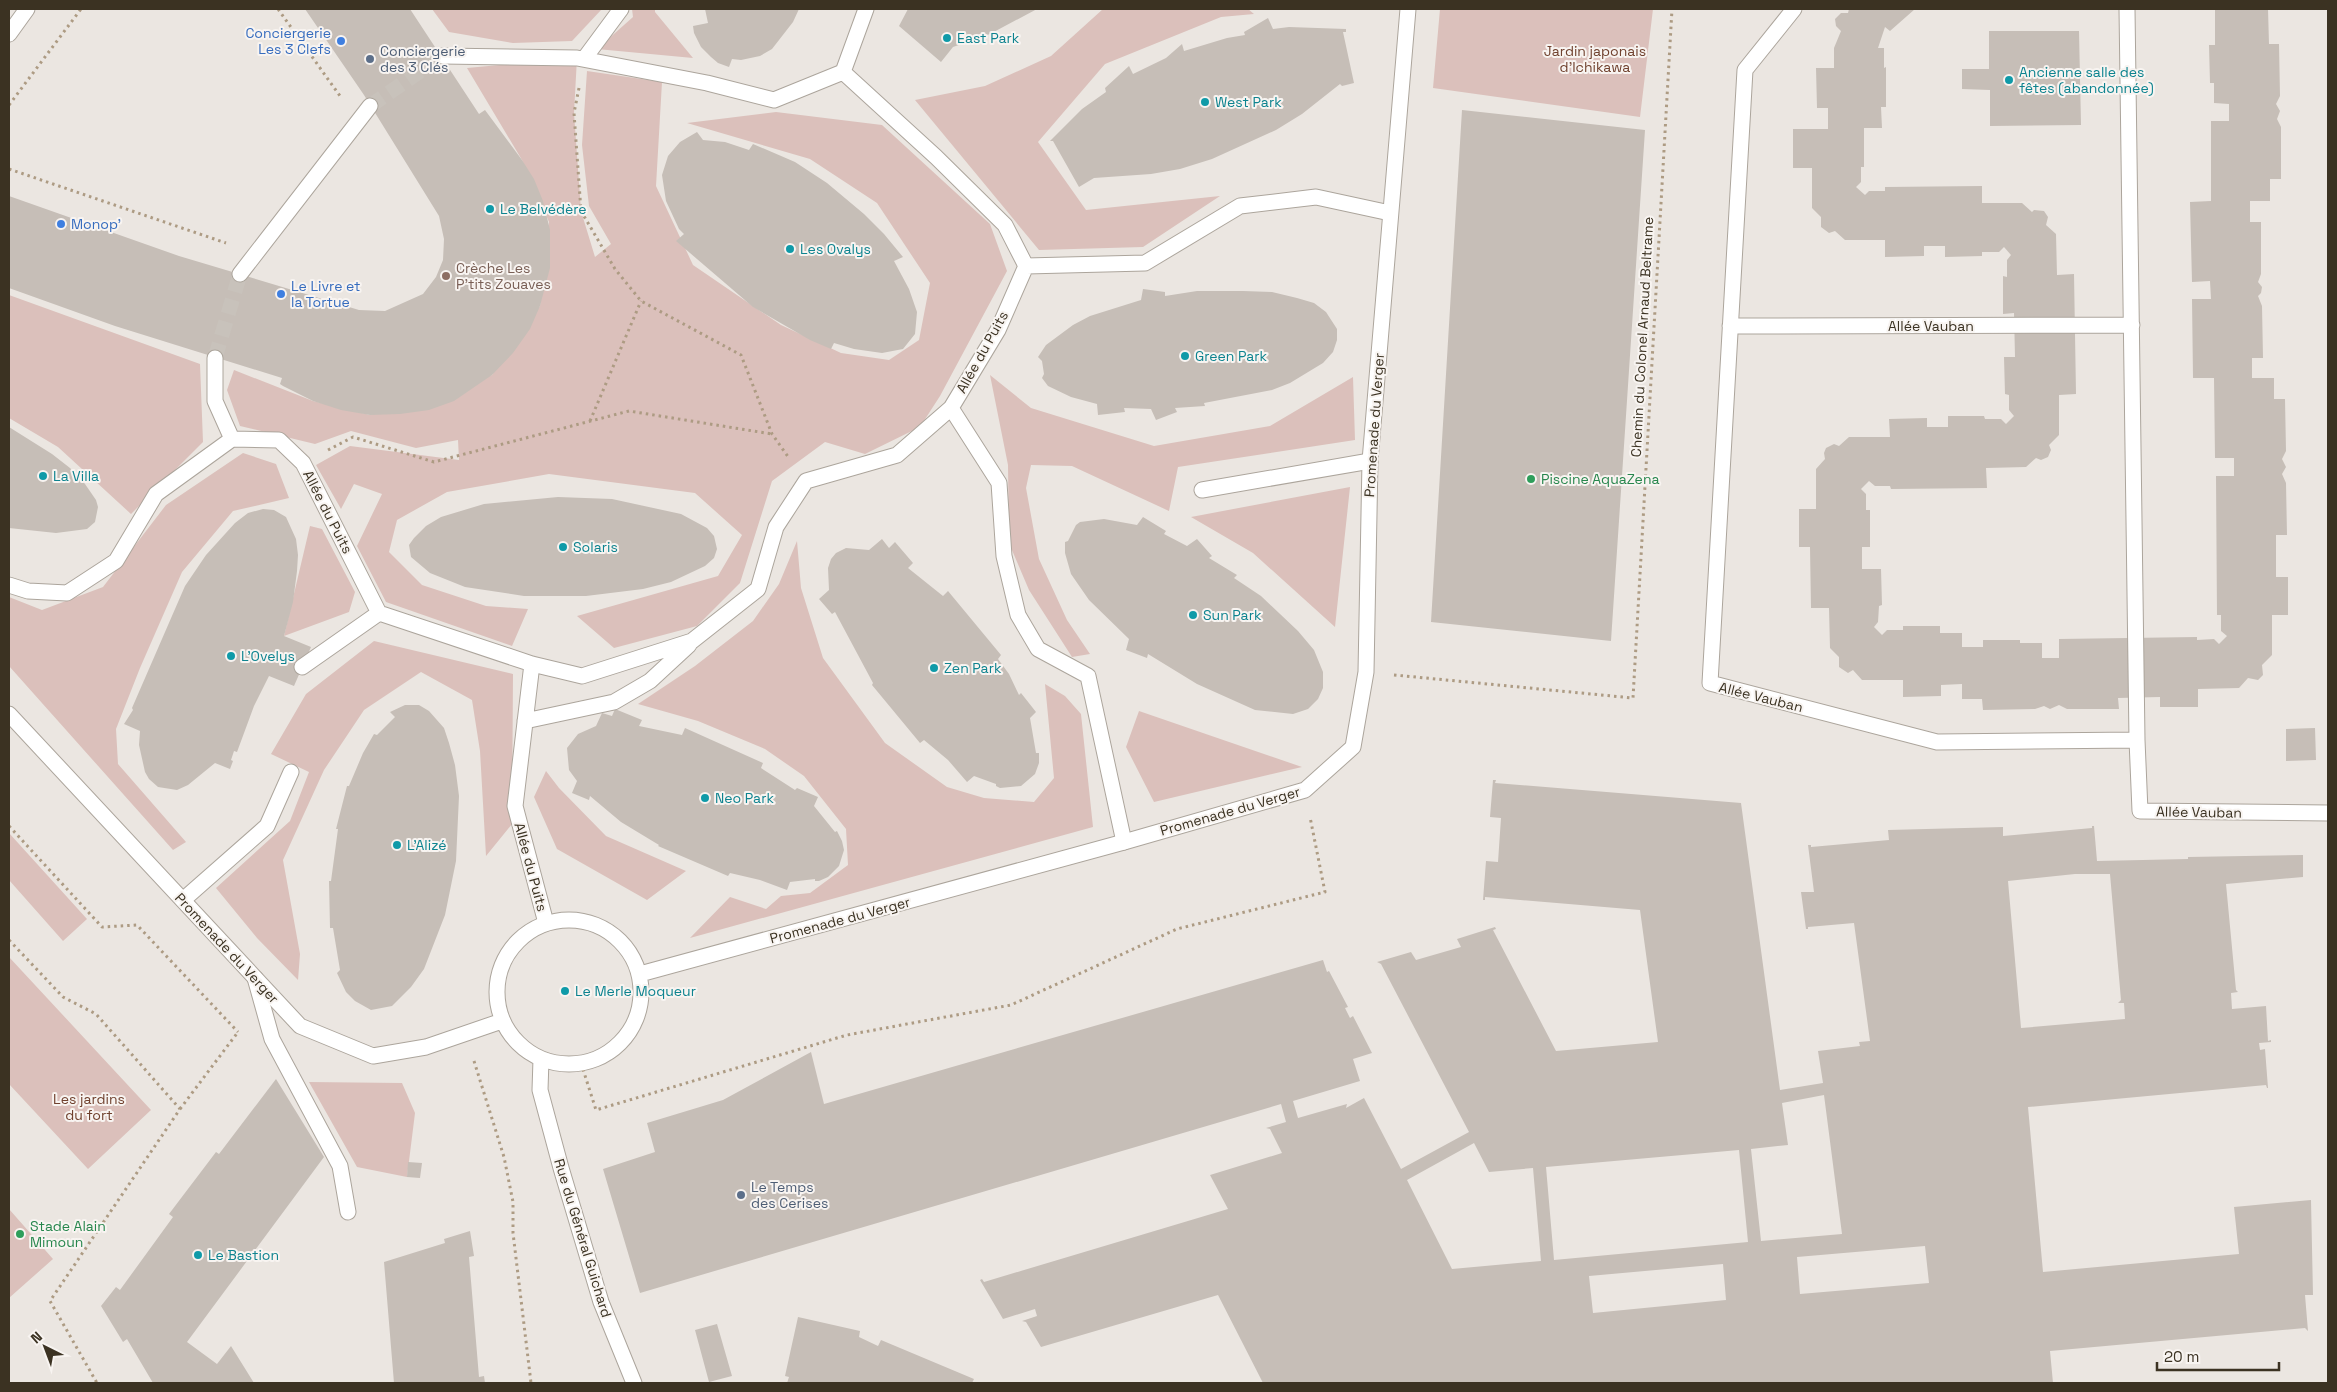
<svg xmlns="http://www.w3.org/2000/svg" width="2337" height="1392" viewBox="0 0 2337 1392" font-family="'Space Grotesk',sans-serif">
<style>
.green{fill:#dbc0bb}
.building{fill:#c6beb7;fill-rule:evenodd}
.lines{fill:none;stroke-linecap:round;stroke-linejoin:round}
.pedestrian-tunnel{stroke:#c8c2bb;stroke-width:15;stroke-dasharray:15 8;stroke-linecap:butt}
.service-casing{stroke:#aca59c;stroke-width:17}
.pedestrian-casing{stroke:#aca59c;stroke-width:17}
.minor-casing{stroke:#aca59c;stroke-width:17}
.path{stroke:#ad9b83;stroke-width:3;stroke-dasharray:2.5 4;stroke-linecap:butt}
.service{stroke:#fff;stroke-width:15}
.pedestrian{stroke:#fff;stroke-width:15}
.minor{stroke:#fff;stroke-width:15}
.culture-dot{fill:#0f9aa8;stroke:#f8f4f1;stroke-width:2}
.shop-dot{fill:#3f7fe0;stroke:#f8f4f1;stroke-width:2}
.service-dot{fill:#5c6f8a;stroke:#f8f4f1;stroke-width:2}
.education-dot{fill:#8d6e63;stroke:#f8f4f1;stroke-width:2}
.leisure-dot{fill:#2e9e5b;stroke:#f8f4f1;stroke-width:2}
.labels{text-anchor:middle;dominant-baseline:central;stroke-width:4;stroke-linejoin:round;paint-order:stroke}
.shop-label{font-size:14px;fill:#366cbe;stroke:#f8f4f1;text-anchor:start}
.culture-label{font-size:14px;fill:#0d838f;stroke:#f8f4f1;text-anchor:start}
.service-label{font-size:14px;fill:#4e5e75;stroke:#f8f4f1;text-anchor:start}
.park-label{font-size:14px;fill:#70412e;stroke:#f8f4f1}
.education-label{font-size:14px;fill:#785e54;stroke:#f8f4f1;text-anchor:start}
.street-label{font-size:14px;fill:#3b3222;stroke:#f8f4f1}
.leisure-label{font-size:14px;fill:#27864d;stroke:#f8f4f1;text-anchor:start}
</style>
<rect width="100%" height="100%" fill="#ebe6e1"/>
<path class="green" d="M432,9h170l-30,32 -59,2 -64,-11z
M632,9h23v3l38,46 -96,-9 36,-32z
M1103,9h145l6,5 -33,3 -116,47 -67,78 48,68 134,-14 -77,51 -104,3 -124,-150 70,-14 66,-30z
M1440,9h213l-13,108 -207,-29z
M577,58l-3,55 7,98 14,46 16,-13 -22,-38 -7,-61 5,-74 75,11 -6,104 37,79 88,60 60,28 48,7 30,-20 11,-57 -53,-80 -67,-44 -123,-36 89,-11 106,13 108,99 17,47 -67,125 -20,31 -55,27 -40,-12 -53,39 -32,102 -43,43 -83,22 -37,-32 141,-40 24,-41 -47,-42 -146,-19 -102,18 -50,28 -8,32 33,33 64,21 42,3 -16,37 -126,-44 -29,-56 25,-52 -28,-10 -13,25 -25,-44 34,-19 109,14 -1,-20 -42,8 -65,-17 -36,13 -75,-18 -13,-36 7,-20 79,31 57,14 122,-40 48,-69 9,-84 -27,-62 -55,-92z
M9,295l191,69 3,78 -72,72 -73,-67 -49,-29z
M990,375l41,33 123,38 116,-20 83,-49 2,63 -177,27 -9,44 -97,-45 -41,-1 -5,23 13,71 28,61 23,34 -18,3 -43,-67 -20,-47 -1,-78z
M243,453l33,11 13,34 -56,13 -51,61 -42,96 -24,61 2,35 68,78 -13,8 -164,-184v-69l33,13 61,-23 63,-82z
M1350,487l-15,140 -82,-74 -62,-36z
M310,526l12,3 33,63 -6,20 -65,24z
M797,541l4,47 22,70 62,85 62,44 37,11 50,4 20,-24 -9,-94 20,12 16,18 12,113 -403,111 40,-41 36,12 15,-13 29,-3 38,-28 -2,-36 -42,-53 -39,-27 -67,-28 -60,-17 57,-38 58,-45 26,-37z
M374,641l139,33 -1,150 -26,32 -6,-105 -8,-51 -51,-28 -57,38 -40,60 -41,90 17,94 -2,26 -41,-42 -41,-50 74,-67 19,-49 -38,-18 35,-60z
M1139,711l163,56 -148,35 -28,-55z
M546,771l13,17 47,48 80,35 -39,29 -90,-51 -23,-52z
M9,833l78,86 -24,22 -54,-61z
M9,957l142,153 -63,59 -79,-85z
M309,1082l93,1 13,30 -8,64 -50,-10z
M9,1209l44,50 -44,39z"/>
<path class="building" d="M305,9h105l69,105 6,-4 37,50 12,19 9,22 7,29v38l-10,38 -10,23 -17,24 -21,22 -38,26 -25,9 -29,4 -30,1 -29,-5 -28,-9 -30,-15 -3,-2 2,-6 -167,-52 -106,-38v-92l170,60 180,54 26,1 38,-17 13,-17 7,-17 1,-21 -5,-23 -75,-121z
M705,9h94l-6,13 -21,27 -12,7 -19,4 -9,-1 -3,8 -11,-4 -7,-6 -10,-10 -7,-14 -1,-7 15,-3z
M908,9h129l-47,25 -37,13 -12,15 -42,-36z
M1849,9h66l-25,22 -5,-4 -7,21h6v20l2,-1v40h-5l1,21h-18v39h-3v15l-5,5 9,8 4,-4h16v-4l97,-1v17h40l10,9 2,-2 10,1 4,6 -2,8 10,9 1,41 17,-1 2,120 -17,1v40l-10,10 2,5 -3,7 -7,3 -5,-2 -10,9 -40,1 1,20 -96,1 -1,-3h-15l-6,-5 -8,8 5,5v16h4v37h-8v22h19l1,36 -3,1 -1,16 -4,5 8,8 5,-5h16v-4h37v7h22v14h21v-7h37v3h22v15h17v-19l138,-2v3l17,-1 5,5 8,-8 -6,-5v-16h-4l-1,-139h18v-18h-19l-1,-80h-21l-1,-79h19l-1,-18 -18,1 -2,-80 21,-1v-80h18v-17l-15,-1v-20h-4l-1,-38h6v-36h53l1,35h10l1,52 -4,8 4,7 -3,8 4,8v52h-11v22h-20v21h11v52l-3,8 4,5 -1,6 -3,3 4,10 1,52h-11v20h22v21h11l1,52 -4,8 4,8 -4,7 4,9 1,52h-11v42h12v38h-16v40l-10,10 1,10 -5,5 -10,-2 -9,10 -41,1v18h-38v-10l-42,1 1,11h-52l-8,-4 -9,4 -6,-3 -9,3 -52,1 -1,-11h-20v-15l-21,1v11l-38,1v-17h-41l-9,-10 -5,3 -9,-6v-10l-9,-9 -1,-40h-18l-1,-61h-11v-38h17v-40l9,-10 -1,-6 2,-5 8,-4 5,2 10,-9h41l-1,-18 38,-1v9h21v-11h36l1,3h16l5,5 8,-8 -5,-6v-15l-4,-1 -1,-37h11l-1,-44 -11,1v-38l4,1v-17l4,-5 -7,-8 -5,5h-17v4l-37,1v-11h-21v10l-39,1v-17h-40l-10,-9 -6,2 -8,-6v-10l-9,-9v-40h-19v-39h35v-21h-11l-1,-40h18v-20l7,-17 -5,-5 -1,-7 6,-6h7z
M1268,18l5,11 16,-2 57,2v3h-3l11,51 -12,3 -2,-2 -38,30 -26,16 -64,29 -32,10 -29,5 -57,4 -15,9 -26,-46h-3l32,-32 24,-17 -1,-4 24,-22 4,8 33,-16 16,-14 2,7 43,-13 18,-3 -1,-3z
M1989,31h90l2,94 -91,1v-36l-28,-1v-20h27z
M1462,110l183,20 -34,511 -180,-19z
M697,132l6,8 22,2 24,8 4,-6 42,18 32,21 37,31 20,20 19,23 -9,4 15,28 8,23 -2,22 -12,15 -21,4 -28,-4 -20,-6 -3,6 -21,-9 -57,-33 -77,-66 8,-7 -5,-5 -13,-28 -4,-26 6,-19 12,-14z
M1143,289l22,3v4l32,-5h46l29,1 25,6 17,5 12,9 11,17v11l-4,12 -10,11 -33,20 -18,7 -68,13 1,3 -30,2 2,4 -21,8 -5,-11 -27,-1 1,4 -27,3 -1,-11 -26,-7 -23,-11 -6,-8 2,-4 -2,-13 -4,-4 8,-12 27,-20 17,-9 51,-16z
M9,427l43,27 18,14 15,16 11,16 2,7 -3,15 -8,7 -31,4 -47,-5z
M558,497l54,2 69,15 26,14 7,8 3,13 -3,9 -9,8 -34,16 -28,7 -57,7h-62l-59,-9 -35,-14 -19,-16 -2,-12 5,-7 12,-12 15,-9 43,-13z
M263,509l11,1 12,7 10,22 2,16 -1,16 -4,31 -9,34 27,11 -17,39 -25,-10 -15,30 -17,46 -3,-1 -3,9 2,1 -3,8 -15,-6 -27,22 -11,5 -19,-3 -9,-8 -4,-7 -6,-27 1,-14 -16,-7 9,-14 -1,-2 53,-122 21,-31 29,-32 13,-10z
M1143,517l23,14 -2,3 23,12 10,-7 15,17 -3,2 28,17 -3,3 27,18 37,35 16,19 9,22v16l-5,11 -10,10 -15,5 -38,-4 -58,-26 -49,-30 -1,4 -21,-8 3,-11 -40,-39 -18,-26 -6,-21v-11l3,-1 8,-16 4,-3 24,-3 33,6z
M882,539l7,9 6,-6 18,21 -5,5 35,28 5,-5 53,64 -3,4 11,15 10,21 2,-2 15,19 -6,6 6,35h3v10l-4,11 -14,12 -21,2 -4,-2v-2l-22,-8 -7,6 -19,-22 -24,-20 -4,3 -48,-58 1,-2 -38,-71 -3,2 -13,-15 10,-9 -1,-22 3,-9 5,-6 10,-5 23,2z
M405,705h14l10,6 15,17 5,15 6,22 4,31 -3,65 -11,54 -21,54 -13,18 -19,19 -21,4 -16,-9 -9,-9 -9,-19 3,-3 -7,-42h-3l-1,-47h2l7,-52h-2l11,-43h2l14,-33 11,-19 3,1 18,-18 -5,-5z
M615,709l27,11 -3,6 43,9 3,-7 78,35 -2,5 34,22 2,-2 21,9 -4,9 21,26 2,-1 5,10 2,9 -5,16 -11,11 -9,4h-4v-2l-25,3 -3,8 -27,-10 -30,-7 -2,3 -70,-30 1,-1 -38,-23 -31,-26 -1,4 -17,-7 5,-12 -8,-11 -2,-22 11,-14 18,-8 6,-13 10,3z
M2315,728l1,32 -30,1v-32z
M1493,780h3l-1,3 246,20 39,287 43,-7 -5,-32 42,-5 -1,-4 11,-1 -16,-118 -46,4v2h-2l-5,-37h13l-6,-47h3v2l78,-7 -1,-10 115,-3v9l89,-8v-2h2l3,35 91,-2v-2l115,-2v22l-77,7 10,106 2,2 -7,1 1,16 34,-3 2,35 3,-1v2l-12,1 1,7 5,-1 3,39h-1l-1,-3 -238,22 15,165 196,-18 -5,-47 77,-7 2,95h-8l3,36 -3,-3 -255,23 3,32h-790l-45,-88 -177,52 -15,-25 -4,-1 15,-5 -2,-7 -32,10 -23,-39 2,-1 2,3 244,-73 -18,-34 72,-22 -12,-24 -4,-1 20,-6 -5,-18 -641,189 -37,-124 52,-17 -8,-29 76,-23 88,-48 13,52 499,-144 4,12 2,-1 19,36 -3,1 5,10 3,-2 19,37 -19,6 7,22 -67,20 5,17 49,-14 -1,4 18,-10 37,71 68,-37 -88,-168 -4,-2 34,-10 5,8 45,-13 -4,-8 38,-12 1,2 -3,1 63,121 102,-9 -18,-132 -155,-13v3h-2l3,-39 12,1 3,-44 -11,-1zM2075,874h35l11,126 -3,3h6l1,16 -104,9 -13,-147zM1824,1095l18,139 -81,7 -10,-92 37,-4 -6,-42zM1474,1143l15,29 44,-4 8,93 -89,8 -45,-89zM1739,1150l9,92 -194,18 -8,-93zM1925,1246l4,37 -129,11 -3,-37zM1723,1264l3,36 -133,13 -4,-37z
M276,1079l48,78 -137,185 30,22 14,-18 23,37h-101l-26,-44 -4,3 -22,-36 15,-19 4,3 53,-73 -4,-3 47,-62 3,2z
M408,1162l14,1 -2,15 -13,-1z
M470,1231l4,25 -5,1 10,120 5,-1 1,7h-91l-10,-121 61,-19 -1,-4z
M798,1317l62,14 -1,6 19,9 3,-6 93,39 -2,4h-185l2,-6 -4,-1z
M717,1324l15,52 -23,6 -14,-52z"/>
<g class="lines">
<path class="pedestrian-tunnel" d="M370,106l72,-50
M215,358l25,-84"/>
<defs>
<path id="service" d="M1202,490l168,-29
M183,900l84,-74 24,-54
M255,978l17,61 68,127 8,46"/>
<path id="pedestrian" d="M442,56l135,2 130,25 67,17 69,-28
M584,59l37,-50
M1026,266l119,-3 95,-57 76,-9 74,16
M240,274l130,-168
M215,358v43l17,38
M951,408l48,75 5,73 14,59 20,34 50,27 36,166
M9,585l19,6 39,2 49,-32 40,-67 76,-55 47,1 24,23 76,150 153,51 50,12 110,-35 66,-52 18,-62 30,-46 91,-26 54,-47 47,-78 28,-64 -21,-41 -69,-68 -93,-85 23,-63
M532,664l-17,142 31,117
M302,667l77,-54
M525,721l89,-19 36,-21 39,-36"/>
<path id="minor" d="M1794,9l-49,61 -35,613 227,59 200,-2
M2127,9l10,731 3,71 188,2
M9,34l18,-25
M1730,326l402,-1
M9,714l291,312 73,30 53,-9 76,-26
M497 992a72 72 0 1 1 144 0a72 72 0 1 1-144 0Z
M640,974l484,-132 181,-52 48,-43 13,-75 4,-211 38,-452
M541,1059l-1,31 21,78 40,134 33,81"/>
</defs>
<use href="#service" class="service-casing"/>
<use href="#pedestrian" class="pedestrian-casing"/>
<use href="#minor" class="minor-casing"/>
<path class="path" d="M278,9l62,87
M579,88l-5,25 7,98 34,58 26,32 100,54 31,79 17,24
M9,105l72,-96
M9,169l217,74
M590,421l51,-120
M328,450l25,-13 81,25 195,-51 143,23
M1394,675l239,23 39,-689
M9,826l93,101 35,-2 101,107
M9,940l54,57 33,17 84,95 -130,192 47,82
M474,1061l30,96 9,45v31l18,150
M581,1063l15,47 251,-75 164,-30 166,-76 148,-37 -15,-75
M180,1109l58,-77"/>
<use href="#service" class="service"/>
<use href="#pedestrian" class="pedestrian"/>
<use href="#minor" class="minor"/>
</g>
<g class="culture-dot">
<circle cx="947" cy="38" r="5"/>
<circle cx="2009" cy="80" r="5"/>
<circle cx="1205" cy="102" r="5"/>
<circle cx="490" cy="209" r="5"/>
<circle cx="790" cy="249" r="5"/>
<circle cx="1185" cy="356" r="5"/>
<circle cx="43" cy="476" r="5"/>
<circle cx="563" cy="547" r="5"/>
<circle cx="1193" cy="615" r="5"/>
<circle cx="231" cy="656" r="5"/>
<circle cx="934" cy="668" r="5"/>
<circle cx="705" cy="798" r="5"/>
<circle cx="397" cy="845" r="5"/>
<circle cx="565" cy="991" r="5"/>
<circle cx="198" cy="1255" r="5"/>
</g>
<g class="shop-dot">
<circle cx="341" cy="41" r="5"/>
<circle cx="61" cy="224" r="5"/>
<circle cx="281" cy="294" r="5"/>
</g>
<g class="service-dot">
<circle cx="370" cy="59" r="5"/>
<circle cx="741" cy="1195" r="5"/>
</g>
<circle class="education-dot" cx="446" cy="276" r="5"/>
<g class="leisure-dot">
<circle cx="1531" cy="479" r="5"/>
<circle cx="20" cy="1234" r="5"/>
</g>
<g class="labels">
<g class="shop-label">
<text x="331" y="33" text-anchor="end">Conciergerie<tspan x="331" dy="16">Les 3 Clefs</tspan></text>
<text x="71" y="224">Monop'</text>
<text x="291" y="286">Le Livre et<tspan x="291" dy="16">la Tortue</tspan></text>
</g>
<g class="culture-label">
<text x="957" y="38">East Park</text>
<text x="2019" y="72">Ancienne salle des<tspan x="2019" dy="16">fêtes (abandonnée)</tspan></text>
<text x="1215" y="102">West Park</text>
<text x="500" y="209">Le Belvédère</text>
<text x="800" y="249">Les Ovalys</text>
<text x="1195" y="356">Green Park</text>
<text x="53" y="476">La Villa</text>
<text x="573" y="547">Solaris</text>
<text x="1203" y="615">Sun Park</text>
<text x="241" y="656">L'Ovelys</text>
<text x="944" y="668">Zen Park</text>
<text x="715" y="798">Neo Park</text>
<text x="407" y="845">L'Alizé</text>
<text x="575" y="991">Le Merle Moqueur</text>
<text x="208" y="1255">Le Bastion</text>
</g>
<g class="service-label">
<text x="380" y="51">Conciergerie<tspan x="380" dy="16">des 3 Clés</tspan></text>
<text x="751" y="1187">Le Temps<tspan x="751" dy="16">des Cerises</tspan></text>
</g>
<g class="park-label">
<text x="1595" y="51">Jardin japonais<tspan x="1595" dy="16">d'Ichikawa</tspan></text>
<text x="89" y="1099">Les jardins<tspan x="89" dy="16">du fort</tspan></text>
</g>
<g class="education-label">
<text x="456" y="268">Crèche Les<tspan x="456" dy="16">P’tits Zouaves</tspan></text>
</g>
<g class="street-label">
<text x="1931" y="326">Allée Vauban</text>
<text transform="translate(1642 337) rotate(-87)">Chemin du Colonel Arnaud Beltrame</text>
<text transform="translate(982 352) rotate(-61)">Allée du Puits</text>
<text transform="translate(1374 425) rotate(-86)">Promenade du Verger</text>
<text transform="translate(328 512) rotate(63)">Allée du Puits</text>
<text transform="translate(1761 697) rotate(14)">Allée Vauban</text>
<text transform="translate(1230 811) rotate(-16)">Promenade du Verger</text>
<text transform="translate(2199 812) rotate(1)">Allée Vauban</text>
<text transform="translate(531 867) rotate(75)">Allée du Puits</text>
<text transform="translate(840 920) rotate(-15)">Promenade du Verger</text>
<text transform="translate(227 948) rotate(47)">Promenade du Verger</text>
<text transform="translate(583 1238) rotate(73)">Rue du Général Guichard</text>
</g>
<g class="leisure-label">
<text x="1541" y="479">Piscine AquaZena</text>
<text x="30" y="1226">Stade Alain<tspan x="30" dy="16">Mimoun</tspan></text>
</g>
</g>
<rect width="2337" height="1392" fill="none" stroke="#3b3222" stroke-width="20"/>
<g transform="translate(45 1347) rotate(318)" stroke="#f8f4f1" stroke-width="4" paint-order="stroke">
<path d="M0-4L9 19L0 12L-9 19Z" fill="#3b3222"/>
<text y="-8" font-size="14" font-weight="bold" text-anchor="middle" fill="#3b3222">N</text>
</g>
<path d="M2157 1362v8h122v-8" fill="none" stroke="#3b3222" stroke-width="2.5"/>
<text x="2164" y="1362" font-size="15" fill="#3b3222" stroke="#f8f4f1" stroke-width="4" paint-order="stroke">20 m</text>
</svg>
